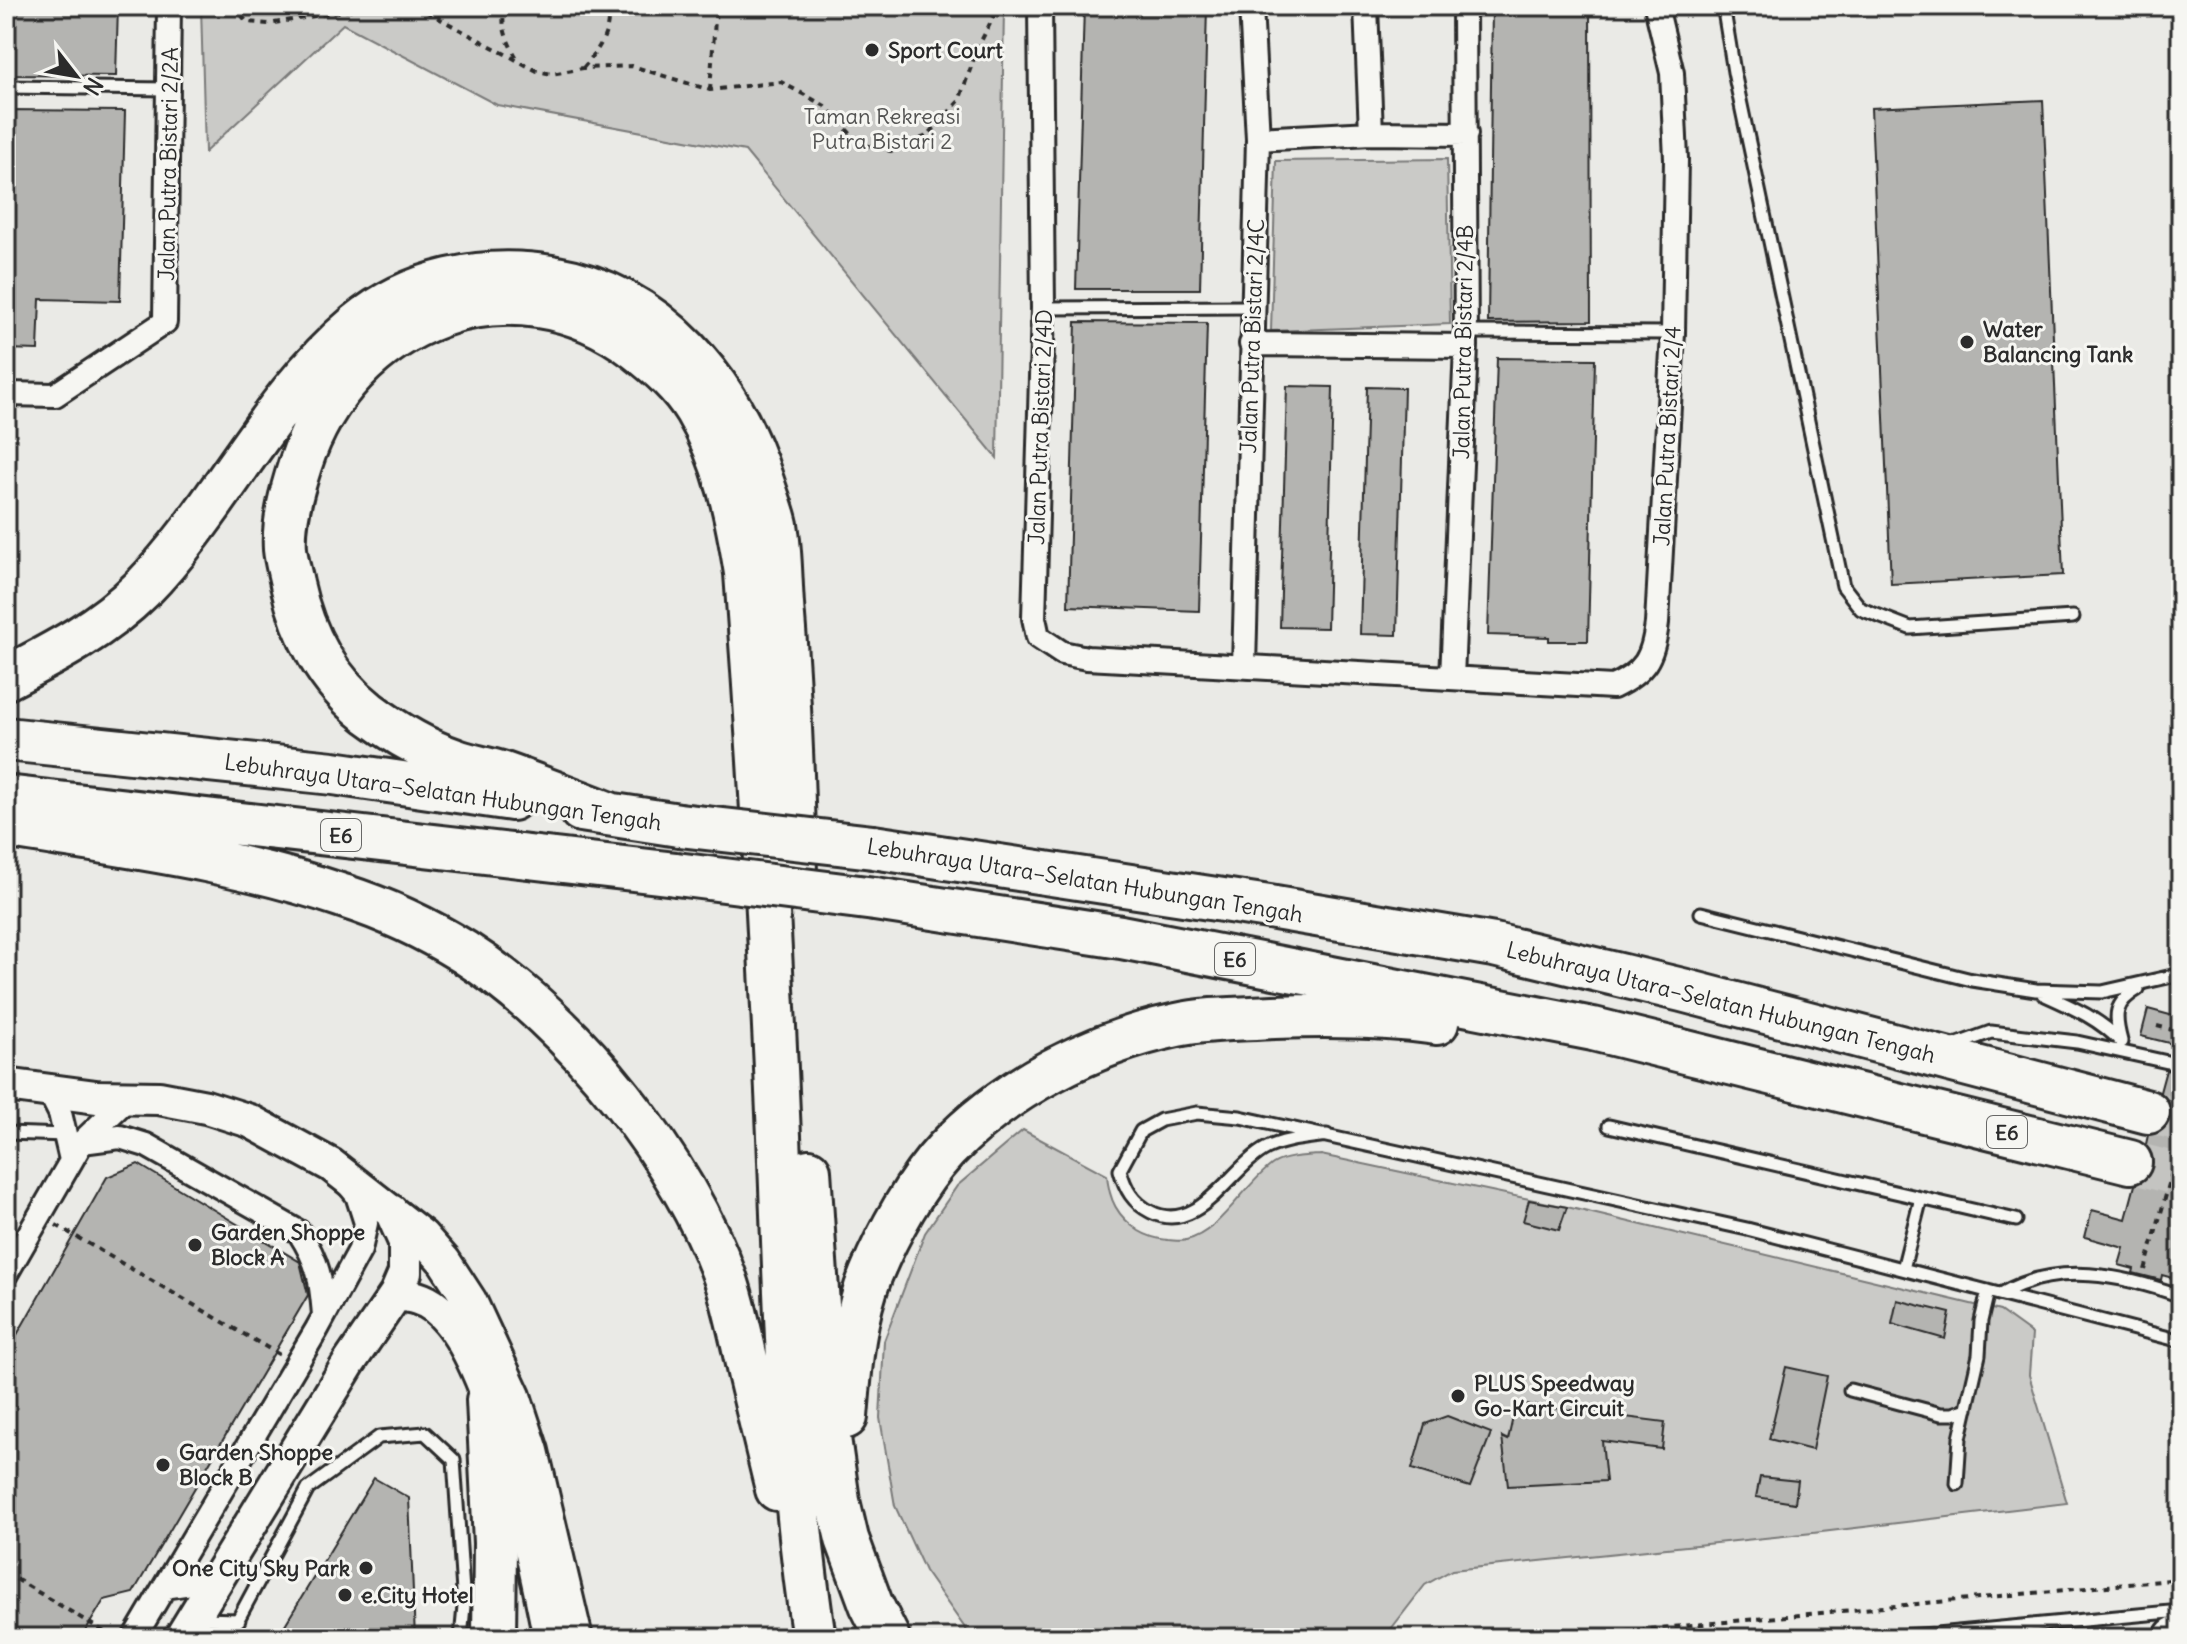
<svg xmlns="http://www.w3.org/2000/svg" width="2187" height="1644" viewBox="0 0 2187 1644" font-family="Delius,sans-serif">
<style>
.green{fill:#cacac7;stroke:#7a7a79;stroke-width:2}
.building{fill:#b4b4b1;stroke:#2b2b2b;stroke-width:2}
.lines{fill:none;stroke-linecap:round;stroke-linejoin:round}
.highway-tunnel{stroke:#c4c4c1;stroke-width:42;stroke-dasharray:42 21;stroke-linecap:butt}
.lane-casing{stroke:#2b2b2b;stroke-width:17}
.street-casing{stroke:#2b2b2b;stroke-width:28}
.secondary-casing{stroke:#2b2b2b;stroke-width:38}
.highway-casing{stroke:#2b2b2b;stroke-width:48}
.path{stroke:#2b2b2b;stroke-width:4;stroke-dasharray:6 6;stroke-linecap:butt}
.lane{stroke:#f6f6f2;stroke-width:11}
.street{stroke:#f6f6f2;stroke-width:22}
.secondary{stroke:#f6f6f2;stroke-width:32}
.highway{stroke:#f6f6f2;stroke-width:42}
.highway-bridge-casing{stroke:#2b2b2b;stroke-width:48;stroke-linecap:butt}
.highway-bridge{stroke:#f6f6f2;stroke-width:42}
.poi-dot{fill:#2b2b2b;stroke:#f6f6f2;stroke-width:3}
.labels{text-anchor:middle;dominant-baseline:central;stroke-width:6;stroke-linejoin:round;paint-order:stroke}
.shield{fill:#f6f6f2;stroke:#686867;stroke-width:2}
.shield-label{font-size:20px;font-weight:bold;fill:#2b2b2b}
.poi-label{font-size:22px;font-weight:bold;fill:#2b2b2b;stroke:#f6f6f2;text-anchor:start}
.park-label{font-size:22px;fill:#535352;stroke:#f6f6f2}
.street-label{font-size:22px;fill:#2b2b2b;stroke:#f6f6f2}
</style>
<rect width="100%" height="100%" fill="#eaeae6"/>
<filter id="ink" filterUnits="userSpaceOnUse"><feTurbulence type="fractalNoise" baseFrequency=".0125" numOctaves="2"/><feDisplacementMap in="SourceGraphic" scale="16" xChannelSelector="R" yChannelSelector="G"/><feConvolveMatrix kernelMatrix="1 2 1 2 8 2 1 2 1" color-interpolation-filters="sRGB"/></filter>
<g filter="url(#ink)">
<path class="green" d="M201,6h803l-7,452 -252,-307 -248,-46 -154,-81 -138,128z
M1447,159l3,165 -179,7 5,-170z
M1023,1130l84,45c2,25 10,41 32,56 8,5 19,8 29,9 5,0 13,2 18,0 34,-7 59,-57 87,-76 13,-8 33,-8 48,-9l246,52 433,104 32,23 -3,41 38,128 -254,30 -361,37 -27,15 -41,53h-412l-47,-67 -30,-65 -15,-88 4,-77 41,-108 32,-47z"/>
<path class="building" d="M6,6h112l-2,70 -110,-1z
M1084,6h123l-7,283h-124z
M1492,6h98l1,315 -103,1z
M2043,100l20,475 -172,9 -20,-476z
M6,110l119,1 -5,190 -80,-2 -2,51 -32,-1z
M1076,322l131,1 -8,288 -131,-5z
M1497,358l98,1 -7,282h-39v-4l-61,-2z
M1287,386l46,1 -6,241 -47,-1z
M1367,387l37,1 -7,247 -37,-1z
M2148,1009l33,9v38l-11,-2 3,-10 -32,-8z
M2166,1070l15,3v188l-5,18 -14,-4 -1,5 -28,-7 1,-4 -15,-4 5,-17 -39,-11 7,-27 34,9 9,-34 12,-6 6,-11v-12l-7,-12 2,-9 16,-6 7,-12v-12l-11,-13z
M138,1164l162,98 8,33 -175,298 -29,7 -23,38h-75v-284l101,-177z
M1529,1200l38,7 -8,23 -36,-9z
M1897,1300l53,13 -5,26 -53,-15z
M1786,1367l41,9 -15,74 -43,-11z
M1516,1403l149,19 -3,27 -60,-8 4,40 -98,5 -6,-49 6,3z
M1447,1416l44,17 -21,54 -58,-18 13,-45z
M1760,1477l38,4 -3,22 -39,-6z
M374,1478l35,20 6,140h-138z"/>
<g class="lines">
<path class="highway-tunnel" d="M2148,1112l33,8
M2130,1162l51,13"/>
<defs>
<path id="lane" d="M1726,6l-1,11 9,55 109,514 18,23 49,19 163,-11
M6,87l163,2
M1043,308l209,-1
M1466,332l207,1
M1701,913l271,67 64,10 66,2 79,-18
M2043,994c29,13 57,25 78,48
M2121,1041c-7,-26 -7,-38 17,-52
M1952,1046l39,-14 86,10 104,23
M1609,1126l407,94
M6,1133l60,2
M1327,1135c-19,3 -42,4 -60,13 -37,19 -68,88 -116,64 -18,-9 -26,-23 -31,-42l21,-39 20,-11 36,-7 43,4 507,112 434,112
M1903,1269l18,-71
M2001,1294c56,-33 121,-19 180,2
M1850,1390l91,24h12l14,-5
M1957,1484l3,-46 19,-83 2,-34 7,-30
M200,1619l39,1
M228,1638l80,-149 71,-52 46,-4 29,27 10,146 -3,32
M1863,1638l73,-4 245,-23
M2008,1638l20,-12"/>
<path id="street" d="M1040,6l3,302 -9,310 4,19 24,16 25,5 526,29c32,-15 40,-29 44,-64l16,-290 3,-174 -4,-86 -16,-67
M1366,6l5,127
M1258,139l113,-6 95,1
M1251,344l215,2
M6,394l49,1 110,-73 4,-316
M1244,666l14,-527 -7,-133
M1452,678l14,-332 -2,-340
M48,1089l12,24 11,47
M82,1142l38,-5 26,8 153,87c20,31 22,47 25,83
M6,1274l76,-132 46,-44
M164,1587l54,-8
M134,1638l183,-309 43,-79 6,-27 -9,-28 -9,-11"/>
<path id="secondary" d="M6,1085l90,12 63,1 47,9 44,14 81,44 91,71 22,25 26,40 44,95 18,55 44,187
M396,1294c15,2 28,4 40,14 60,49 98,252 114,330
M181,1638l168,-275 47,-69 9,-21v-31l-14,-31"/>
<path id="highway" d="M6,678c49,-25 97,-50 136,-89 80,-82 127,-191 215,-264 54,-45 127,-59 194,-48 108,18 181,107 212,207 4,13 10,27 13,41 5,30 4,62 7,92 7,85 10,170 12,256
M6,739l327,34 179,26
M6,797l670,77
M581,810l98,15
M610,814c-36,-14 -72,-28 -109,-41 -15,-5 -32,-7 -47,-13 -29,-10 -61,-29 -85,-47 -41,-32 -66,-78 -77,-129 -2,-11 -6,-24 -7,-35 -2,-28 7,-59 15,-84 47,-146 211,-212 337,-116 23,18 44,36 59,61 30,50 41,107 50,163 14,187 25,375 33,563 7,167 9,336 35,502
M6,826c112,19 229,33 337,70 41,13 84,33 121,56 109,69 221,209 263,331 10,31 16,63 23,94 9,38 18,75 27,112
M873,847l396,60 225,38 188,45 466,122
M875,899l246,38 472,92 537,133
M809,1171l16,239 13,91 9,38 24,65 17,34
M488,1400l7,143 -1,95
M846,1417c4,-48 7,-98 25,-143 17,-41 45,-92 75,-124 60,-63 146,-107 231,-125 31,-7 65,-6 97,-8 54,-2 108,-2 163,6
M2176,1638l5,-2"/>
</defs>
<use href="#lane" class="lane-casing"/>
<use href="#street" class="street-casing"/>
<use href="#secondary" class="secondary-casing"/>
<use href="#highway" class="highway-casing"/>
<path class="path" d="M234,6l13,16 22,2 103,-18
M416,6l121,65 15,3 31,-6 49,-2 78,24 71,-8 44,24 35,38 31,7 36,-15 32,-35 19,-54 21,-41
M505,6c-5,20 2,35 12,52
M583,68c16,-19 29,-36 24,-62
M710,90l6,-84
M2157,1026l24,6
M56,1225l224,130
M2145,1270l36,-129
M6,1573l107,64
M1555,1638l626,-59"/>
<use href="#lane" class="lane"/>
<use href="#street" class="street"/>
<use href="#secondary" class="secondary"/>
<use href="#highway" class="highway"/>
<defs>
<path id="highway-bridge" d="M679,825l194,22
M676,874l199,25"/>
</defs>
<use href="#highway-bridge" class="highway-bridge-casing"/>
<use href="#highway-bridge" class="highway-bridge"/>
</g>
</g>
<g class="poi-dot">
<circle cx="872" cy="50" r="8"/>
<circle cx="1967" cy="342" r="8"/>
<circle cx="195" cy="1245" r="8"/>
<circle cx="1458" cy="1396" r="8"/>
<circle cx="163" cy="1465" r="8"/>
<circle cx="366" cy="1568" r="8"/>
<circle cx="345" cy="1595" r="8"/>
</g>
<g class="labels">
<g class="shield">
<rect x="321" y="819" width="40" height="32" rx="6"/>
<rect x="1215" y="943" width="40" height="32" rx="6"/>
<rect x="1987" y="1116" width="40" height="32" rx="6"/>
</g>
<g class="shield-label">
<text x="341" y="835">E6</text>
<text x="1235" y="959">E6</text>
<text x="2007" y="1132">E6</text>
</g>
<g class="poi-label">
<text x="888" y="50">Sport Court</text>
<text x="1983" y="329">Water<tspan x="1983" dy="25">Balancing Tank</tspan></text>
<text x="211" y="1232">Garden Shoppe<tspan x="211" dy="25">Block A</tspan></text>
<text x="1474" y="1383">PLUS Speedway<tspan x="1474" dy="25">Go-Kart Circuit</tspan></text>
<text x="179" y="1452">Garden Shoppe<tspan x="179" dy="25">Block B</tspan></text>
<text x="350" y="1568" text-anchor="end">One City Sky Park</text>
<text x="361" y="1595">e.City Hotel</text>
</g>
<g class="park-label">
<text x="882" y="116">Taman Rekreasi<tspan x="882" dy="25">Putra Bistari 2</tspan></text>
</g>
<g class="street-label">
<text transform="translate(168 164) rotate(-89)">Jalan Putra Bistari 2/2A</text>
<text transform="translate(1252 336) rotate(-88)">Jalan Putra Bistari 2/4C</text>
<text transform="translate(1463 342) rotate(-89)">Jalan Putra Bistari 2/4B</text>
<text transform="translate(1040 427) rotate(-88)">Jalan Putra Bistari 2/4D</text>
<text transform="translate(1667 436) rotate(-87)">Jalan Putra Bistari 2/4</text>
<text transform="translate(443 792) rotate(8)">Lebuhraya Utara–Selatan Hubungan Tengah</text>
<text transform="translate(1085 880) rotate(9)">Lebuhraya Utara–Selatan Hubungan Tengah</text>
<text transform="translate(1721 1002) rotate(14)">Lebuhraya Utara–Selatan Hubungan Tengah</text>
</g>
</g>
<rect width="2187" height="1644" fill="none" stroke="#f6f6f2" stroke-width="32"/>
<rect x="16" y="16" width="2155" height="1612" fill="none" stroke="#2b2b2b" stroke-width="3" filter="url(#ink)"/>
<g transform="translate(76 76) rotate(121)" stroke="#f6f6f2" stroke-width="6" paint-order="stroke">
<path d="M0-6L14 30L0 20L-14 30Z" fill="#2b2b2b"/>
<text y="-12" font-size="22" font-weight="bold" text-anchor="middle" fill="#2b2b2b">N</text>
</g>
</svg>
